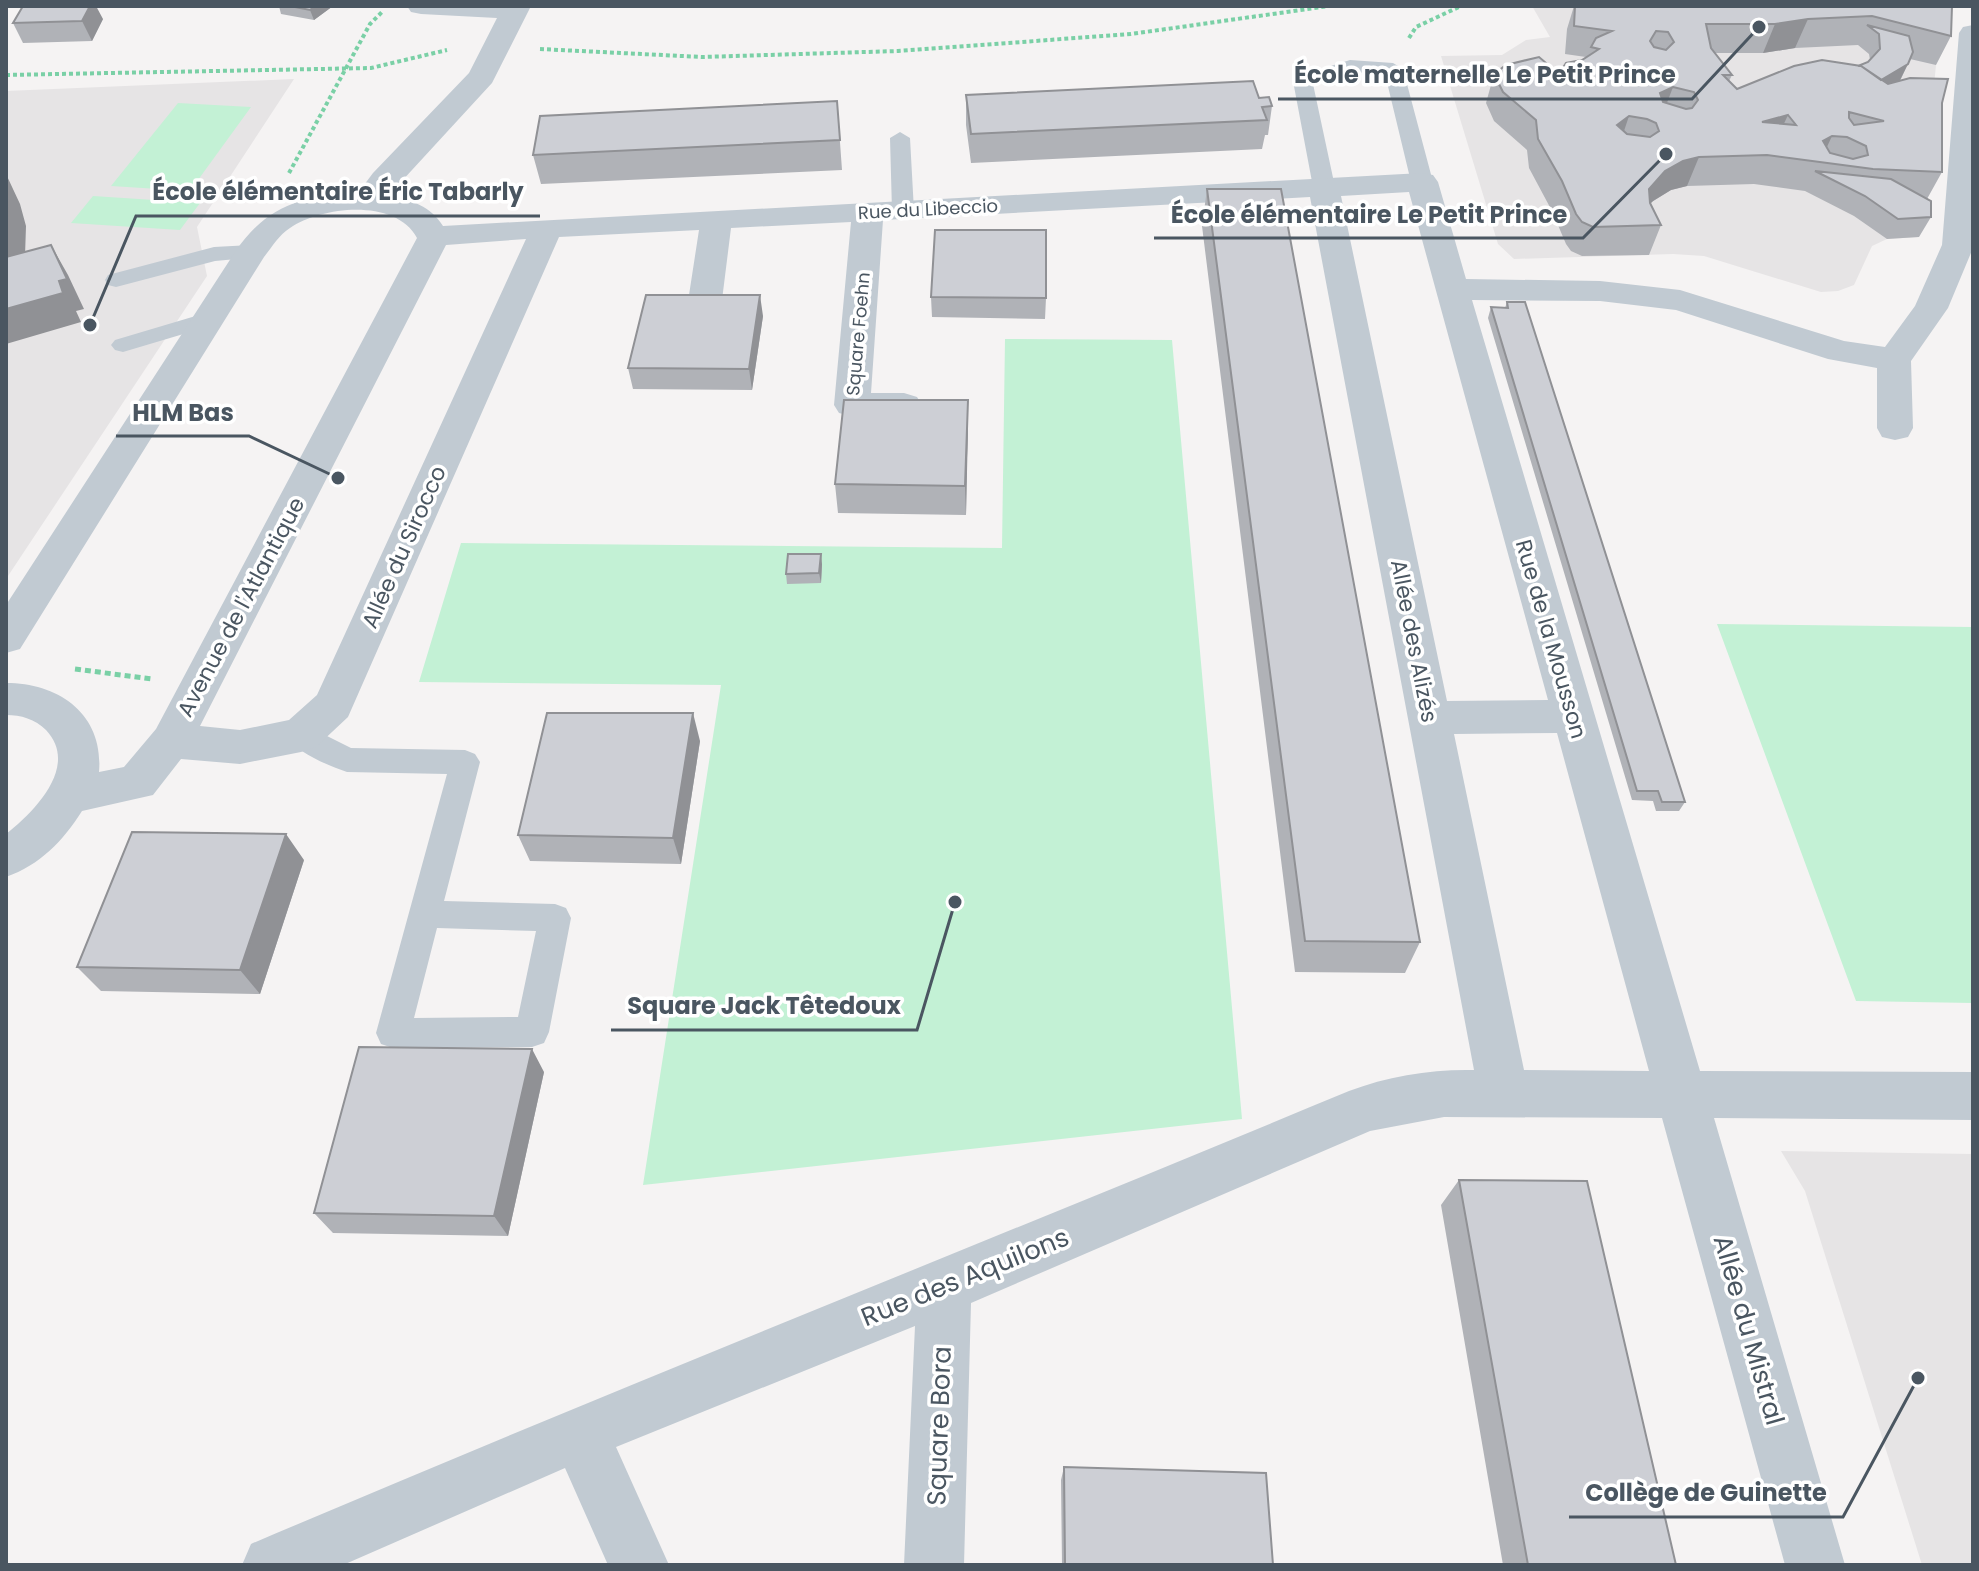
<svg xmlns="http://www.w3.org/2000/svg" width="1979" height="1571" viewBox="0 0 1979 1571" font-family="Poppins,sans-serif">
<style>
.education{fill:#e6e4e5}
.green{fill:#c3f1d5}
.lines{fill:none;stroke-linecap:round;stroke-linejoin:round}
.path-far1{stroke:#7ad0a6;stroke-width:4;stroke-dasharray:4 3;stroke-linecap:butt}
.path{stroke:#7ad0a6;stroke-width:5;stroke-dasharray:6 4;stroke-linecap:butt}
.lane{fill:#c1cad2;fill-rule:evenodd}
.street{fill:#c1cad2;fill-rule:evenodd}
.wall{fill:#b0b2b7;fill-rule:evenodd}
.shaded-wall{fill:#909195}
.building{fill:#cdcfd5;stroke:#909195;stroke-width:2;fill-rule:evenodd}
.labels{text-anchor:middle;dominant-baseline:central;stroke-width:7;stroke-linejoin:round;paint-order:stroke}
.far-street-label{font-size:18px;fill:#4a5661;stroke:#fff}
.street-label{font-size:22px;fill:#4a5661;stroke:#fff}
.near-street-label{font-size:26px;fill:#4a5661;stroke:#fff}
.leader{fill:none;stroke:#4a5661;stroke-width:3}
.callout-dot{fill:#4a5661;stroke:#fff;stroke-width:3}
.callout-label{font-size:24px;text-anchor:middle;font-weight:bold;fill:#4a5661;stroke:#fff;stroke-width:7;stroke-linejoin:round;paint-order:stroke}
</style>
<rect width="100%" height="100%" fill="#f5f3f3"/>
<path class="education" d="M1532,6h405l-1,59 -17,172 -32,2 -15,7 -18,39 -16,6 -17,1 -117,-36 -31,-2 -159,5 -16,-15 -57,-188 61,-1 24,-15 24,-3z
M294,79l-97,148 10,49 -201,303v-488z
M1781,1151l192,3v411h-51l-117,-374z"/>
<path class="green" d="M178,103l73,4 -61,84 -79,-5z
M93,196l107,7 -20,27 -109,-7z
M1005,339l167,1 70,779 -599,66 78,-500 -302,-3 42,-139 541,5z
M1717,624l256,3v376l-117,-2z"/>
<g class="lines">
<path class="path-far1" d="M1409,38l7,-11 45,-21
M540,49l162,8 196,-6 233,-17 198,-28
M6,75l365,-7 76,-18
M289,173l81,-149 12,-12"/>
<path class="path" d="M75,669l77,10"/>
<path class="lane" d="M1350,60l43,3 10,6 30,113 -4,4h-14l-4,-4 -26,-108 -34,-2 -38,12 22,103 -11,6 -11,-6 -20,-106 3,-4z
M900,132l10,6 4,73 -11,6 -11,-6 -2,-73z
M251,245l8,2 3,5 -3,5 -44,4 -99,26 -8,-2 -3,-5 3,-5 106,-28z
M209,312l8,2 4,5 -4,5 -94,28 -8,-2 -4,-5 4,-5z
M301,723l50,25 114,2 10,4 5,8 -36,139 111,3 11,4 5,10 -22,114 -5,11 -12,4 -139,1 -12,-4 -5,-11 71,-259 -100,-2c-18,-6 -52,-20 -61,-37l5,-8zM437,928l99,3 -18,86 -104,1z"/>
<path class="street" d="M407,6h124l-39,77 -103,112c22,5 42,11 54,31l979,-53 11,2 5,7 28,97 134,2 80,9 164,51 41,6 30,-41 27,-61 17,-212 4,-6 10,-2v223l-25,60 -37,53 2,67 -5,9 -13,3 -13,-3 -5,-9v-60l-49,-9 -152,-49 -76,-9 -128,-1 228,771 273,1v48l-259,-2 131,447h-60l-123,-447 -218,-1 -74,14 -399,172 -7,262h-60l11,-239 -299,121 53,118h-61l-43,-97 -222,97h-101l9,-21c364,-155 732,-301 1098,-453 39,-15 84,-22 125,-21l-164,-873 -427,23 -12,173h33l13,4 5,8 -5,8c-24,7 -54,7 -78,0l-5,-8 17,-183 -120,6 -10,80 -5,7 -12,3 -12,-3 -5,-7 12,-78 -140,7 -211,480 -32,30 -15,5 -61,12 -59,-5 -28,36 -71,16c-19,30 -42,54 -76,66v-43c28,-22 74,-68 40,-104 -11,-11 -25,-15 -40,-15v-32c54,0 98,32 93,89l25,-5 32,-38 261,-491c-21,-40 -95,-32 -127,-10 -11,7 -18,19 -26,29l-244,392 -14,4v-48l229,-353c32,-47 68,-57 123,-59l15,-20 96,-100 28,-55 -76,-4 -10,-2zM1409,192l139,508 -101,1 -106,-505zM526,239l-209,456 -28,25 -49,10 -40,-4 246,-481zM1557,733l92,338 -125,-1 -70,-336z"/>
</g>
<path class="wall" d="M279,6h54l-19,14 -33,-6z
M1574,6h378l-1,30 -15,29 -26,-6 -10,22 42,22v69l-15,27 4,18 -12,20 -32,2 -33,-23 -49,-25 -51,-7 -67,2 -16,4 -21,13 11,22 -12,30 -67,1 -11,-5 -5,-7 -14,-33 -23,-43 -2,-18 -33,-29 -8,-18 8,-29h65l27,-17 -21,-3 2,-25zM1858,45l11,9 1,6 -2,2 -10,4 -121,23 -8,-8 3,-6 -18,-22h49l32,-5z
M103,19l-11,22 -69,2 -10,-20z
M966,95l293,3 13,8 -4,29h-3l-3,14 -291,14 -5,-38z
M837,101l5,69 -301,14 -8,-29z
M1207,189l213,753 -15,31 -110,-1 -93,-746z
M931,297l115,1 -1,21 -113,-2z
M1507,302l178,500 -6,9h-23l-3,-10 -21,-1 -144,-482 3,-11 14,1z
M763,316l-11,74 -119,-1 -5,-21z
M968,400l-2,115 -128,-2 -3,-29z
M822,564l-1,19 -34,1 -1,-10z
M700,741l-19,123 -151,-3 -12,-26z
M304,860l-44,134 -159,-3 -24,-24z
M544,1072l-36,164 -175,-3 -19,-20z
M1459,1180l217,385h-173l-62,-360z
M1064,1467l209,98h-211l-1,-85z"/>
<path class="shaded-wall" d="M90,6h6l7,13 -11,22 -10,-20z
M315,6h18l-19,14 -4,-10z
M1808,19l-13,29 -32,5 12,-29z
M1908,64l-10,20h-25z
M1673,87l-11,29 -2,-23z
M1788,115l-14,30 -12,-23z
M1629,116l-10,30 -2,-21z
M1832,136l-12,26 3,-21z
M1699,157l-12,29 -16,4 -18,11 -16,17 12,-29 16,-18 18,-10z
M6,174l14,30 6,22 -2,60 -18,-29z
M51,245l17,30 16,34 -8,2 5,11 -75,22v-35l53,-28z
M760,295l3,21 -11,74 -3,-21z
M968,400v29l-2,86 -1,-29z
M821,554l1,10 -1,19 -2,-10z
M693,713l7,28 -19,123 -8,-26z
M286,834l18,26 -44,134 -20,-24z
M532,1049l12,23 -36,164 -14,-20z"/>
<path class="building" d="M23,6h67l-8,15 -69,2z
M290,6h25l-5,4z
M1575,6h377l-1,30 -79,-20 -64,3 -33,5h-69l5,24 21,27h-9l14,14 57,-23 28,-6 39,6 27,18 22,-6 38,1 -6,24v69l-69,-3 -106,-14 -68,2 -16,4 -18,10 -16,18 1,14 11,22 -68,2 -11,-5 -6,-8 -14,-33 -24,-42 -2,-19 -33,-28 -9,-18 12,-9 33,-8 20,17 7,-11 16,-3 17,-11 -8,-2 5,-9 16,-7 -38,-5zM1656,31l12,1 6,10 -8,8 -12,-3 -4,-6zM1673,87l21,5 4,8 -6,8 -6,1 -23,-7 -3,-9zM1849,112l35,9 -30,4 -5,-7zM1788,115l8,10 -34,-3zM1629,116l18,3 9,4 3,8 -9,6 -23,-3 -10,-9zM1832,136l15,1 19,9 2,9 -15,4 -23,-6 -7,-12z
M1867,25l42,11 4,16 -5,12 -27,16 -20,-14h-3l10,-4 12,-13 -1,-15z
M1253,81l6,17 10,-1 3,9 -10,1 5,13 -296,14 -5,-39z
M837,101l3,39 -307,15 7,-39z
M1815,171l76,8 40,22v16l-33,2 -33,-23z
M6,186l2,10 -2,52z
M1207,189h74l139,753 -115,-1z
M935,230h111v68l-115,-1z
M51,245l16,34 -8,2 4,12 -57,16v-52z
M646,295h114l-11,74 -121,-1z
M1507,302h18l160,500h-23l-4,-11h-21l-146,-484 17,1z
M844,400h124l-3,86 -130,-2z
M788,554h33l-2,19 -33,1z
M547,713h146l-20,125 -155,-3z
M132,832l154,2 -46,136 -163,-3z
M359,1047l173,2 -38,167 -180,-3z
M1459,1180l128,1 89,384h-148z
M1064,1467l202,6 7,92h-208z"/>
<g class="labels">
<g class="far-street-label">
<text transform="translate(928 209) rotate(-3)">Rue du Libeccio</text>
<text transform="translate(858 334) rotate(-85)">Square Foehn</text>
</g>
<g class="street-label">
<text transform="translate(404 547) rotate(-66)">Allée du Sirocco</text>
<text transform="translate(241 607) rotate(-62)">Avenue de l'Atlantique</text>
<text transform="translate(1551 639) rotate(74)">Rue de la Mousson</text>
<text transform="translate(1414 641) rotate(79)">Allée des Alizés</text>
</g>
<g class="near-street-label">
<text transform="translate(965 1277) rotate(-22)">Rue des Aquilons</text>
<text transform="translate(1749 1330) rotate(74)">Allée du Mistral</text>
<text transform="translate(939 1426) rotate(-88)">Square Bora</text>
</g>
</g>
<path class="leader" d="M1759 27L1692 99H1278M90 325L136 216H540M1666 154L1583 238H1154M338 478L249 436H116M955 902L917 1030H611M1918 1378L1843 1517H1569"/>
<g class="callout-dot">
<circle cx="1759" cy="27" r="8"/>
<circle cx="90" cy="325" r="8"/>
<circle cx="1666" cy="154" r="8"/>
<circle cx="338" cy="478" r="8"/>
<circle cx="955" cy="902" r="8"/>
<circle cx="1918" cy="1378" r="8"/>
</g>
<g class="callout-label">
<text x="1485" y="83">École maternelle Le Petit Prince</text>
<text x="338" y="200">École élémentaire Éric Tabarly</text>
<text x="1369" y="223">École élémentaire Le Petit Prince</text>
<text x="183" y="421">HLM Bas</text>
<text x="764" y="1014">Square Jack Têtedoux</text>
<text x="1706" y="1501">Collège de Guinette</text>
</g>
<rect width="1979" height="1571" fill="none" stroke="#4a5661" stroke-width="16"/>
</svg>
